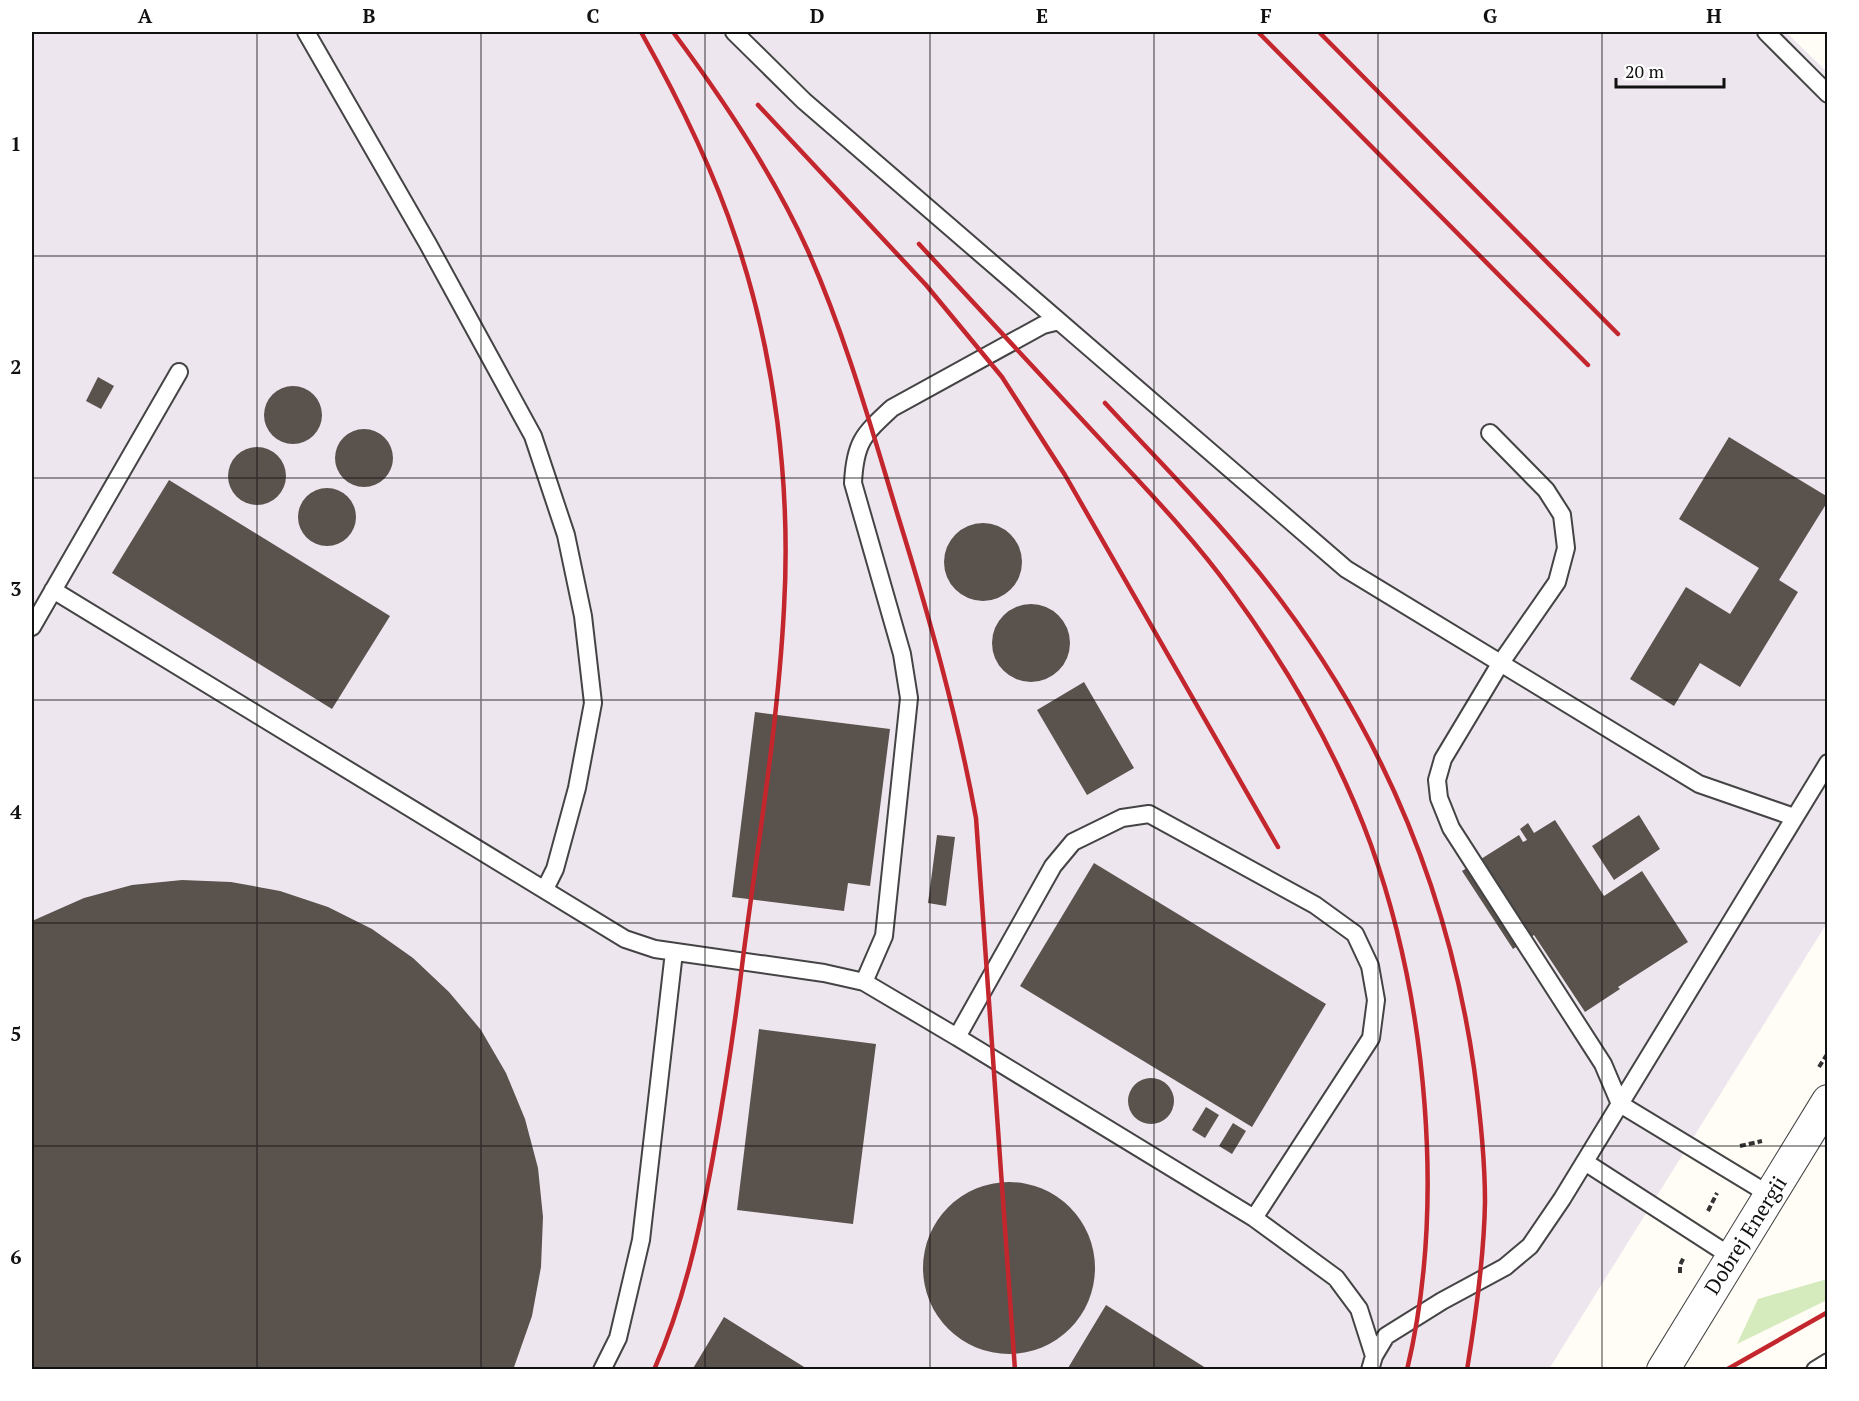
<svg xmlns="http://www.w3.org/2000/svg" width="1859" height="1401" viewBox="0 0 1859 1401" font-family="'PT Serif',serif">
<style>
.industrial{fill:#eee6ef}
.green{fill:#d5ebbd}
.building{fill:#5a524d}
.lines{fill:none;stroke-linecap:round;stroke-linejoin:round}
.service-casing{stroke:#444;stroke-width:20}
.minor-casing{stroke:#444;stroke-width:34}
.path{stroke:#333;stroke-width:4;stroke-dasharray:6 3;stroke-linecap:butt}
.service{stroke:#fff;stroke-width:16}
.minor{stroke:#fff;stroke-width:32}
.rail{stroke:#c4262e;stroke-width:4.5}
.grid{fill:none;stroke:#111;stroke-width:1.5;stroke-opacity:0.55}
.labels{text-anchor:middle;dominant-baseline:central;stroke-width:6;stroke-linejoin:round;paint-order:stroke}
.street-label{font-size:21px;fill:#111;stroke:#fff}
.neatline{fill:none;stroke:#111;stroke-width:2}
.grid-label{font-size:20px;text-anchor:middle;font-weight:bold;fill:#111}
</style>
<rect width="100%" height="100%" fill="#fffdf5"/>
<path class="industrial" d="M32,32h1754l42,41 -1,850 -278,446h-1517z"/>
<path class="green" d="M1827,1279v21l-90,44 21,-45z"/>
<path class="building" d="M98,377l16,9 -13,23 -15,-8z
M264 415a29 29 0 1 1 58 0a29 29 0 1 1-58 0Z
M335 458a29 29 0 1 1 58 0a29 29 0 1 1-58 0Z
M1729,437l99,60v4l-49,79 19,12 -58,95 -40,-24 -26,43 -44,-27 56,-92 44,27 29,-46 -80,-49z
M228 476a29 29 0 1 1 58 0a29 29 0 1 1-58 0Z
M169,480l221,136 -58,93 -220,-136z
M298 517a29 29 0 1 1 58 0a29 29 0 1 1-58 0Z
M944 562a39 39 0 1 1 78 0a39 39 0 1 1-78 0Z
M992 643a39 39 0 1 1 78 0a39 39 0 1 1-78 0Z
M1084,682l50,86 -47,27 -50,-85z
M755,712l135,17 -20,157 -22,-3 -4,28 -112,-14z
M1639,815l21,34 -46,31 -22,-34z
M1555,820l49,76 38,-25 46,71 -70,45 2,2 -35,23 -51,-77 -21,14 -51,-78 57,-36 4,7 4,-2 -7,-11 8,-6 6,10z
M937,835l18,2 -9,69 -18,-3z
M1094,863l232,141 -74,123 -232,-141z
M182,880l49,2 49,9 48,16 44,22 41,29 36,34 32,38 25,43 19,46 13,49 5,49 -2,50 -9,49 -19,54h-481v-449l52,-23 48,-13z
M759,1029l117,15 -23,180 -116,-14z
M1128 1101a23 23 0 1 1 46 0a23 23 0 1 1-46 0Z
M1206,1107l13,8 -14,23 -13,-8z
M1233,1123l13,8 -14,23 -13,-8z
M923 1268a86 86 0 1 1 172 0a86 86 0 1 1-172 0Z
M1106,1305l103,65h-139l-2,-2z
M724,1317l85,53h-117z"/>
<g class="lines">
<defs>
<path id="service" d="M306,32l122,212 105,192 33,99 17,81 10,87 -16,85 -22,81 -10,20
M734,32l70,69 542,468 353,215 95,33
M1766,32l62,62
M1490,433l56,57 16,25 4,33 -9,34 -57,82 -57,95 -6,21 2,18 12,30 152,236 17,40 150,91
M53,590l572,349 30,10 169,24 40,9 93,55
M32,627l147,-255
M864,982l20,-46 25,-238 -7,-44 -49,-171c2,-41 10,-48 39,-75l151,-83 16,-4
M1585,1162l147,95
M1254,1218l-297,-181 96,-171 20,-24 49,-24 27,-4 166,91 40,29 15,32 6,34 -5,38 -117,180 82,60 23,31 15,47
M602,1370l16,-32 23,-98 33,-288
M1370,1370l4,-14 12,-20 56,-35 63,-34 25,-21 32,-47 266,-436
M1815,1370l13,-8"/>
<path id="minor" d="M1663,1370l165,-269"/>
</defs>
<use href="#service" class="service-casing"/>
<use href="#minor" class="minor-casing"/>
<path class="path" d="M1819,1067l9,-14
M1740,1146l22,-5
M1708,1211l9,-18
M1680,1273v-8l4,-8"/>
<use href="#service" class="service"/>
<use href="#minor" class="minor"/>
<path class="rail" d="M641,32c37,66 71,134 95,207 39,116 55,246 48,369 -6,117 -26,234 -41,350 -8,67 -18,132 -30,199 -13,72 -29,145 -59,213
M673,32c50,67 100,141 135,219 38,86 63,176 90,265 31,100 59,199 78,302l39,552
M1258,32l330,333
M1319,32l299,302
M758,105l168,180 76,92 63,98 213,372
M919,244c60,65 120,130 181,195 45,49 92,97 131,151 57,78 107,164 140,255 56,157 75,362 36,525
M1105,403c60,65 124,128 177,199 104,139 167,293 192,466 6,44 11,89 11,134 -1,56 -9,113 -18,168
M1726,1370l102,-58"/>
</g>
<path class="grid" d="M257,32v1338M481,32v1338M705,32v1338M930,32v1338M1154,32v1338M1378,32v1338M1602,32v1338M32,256h1796M32,478h1796M32,700h1796M32,923h1796M32,1146h1796"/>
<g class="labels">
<g class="street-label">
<text transform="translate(1745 1235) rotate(-58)">Dobrej Energii</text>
</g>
</g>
<rect width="1859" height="1401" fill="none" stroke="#ffffff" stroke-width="66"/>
<path d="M1616 78v9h108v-9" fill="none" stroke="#111111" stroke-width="3"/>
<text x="1625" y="78" font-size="18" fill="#111111" stroke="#ffffff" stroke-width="4.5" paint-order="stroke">20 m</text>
<rect x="33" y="33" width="1793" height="1335" class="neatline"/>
<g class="grid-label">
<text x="145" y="23">A</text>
<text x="369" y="23">B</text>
<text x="593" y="23">C</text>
<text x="817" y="23">D</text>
<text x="1042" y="23">E</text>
<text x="1266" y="23">F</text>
<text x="1490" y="23">G</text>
<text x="1714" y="23">H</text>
<text x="16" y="151">1</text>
<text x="16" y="374">2</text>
<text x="16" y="596">3</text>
<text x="16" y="819">4</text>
<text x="16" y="1041">5</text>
<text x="16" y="1264">6</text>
</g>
</svg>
